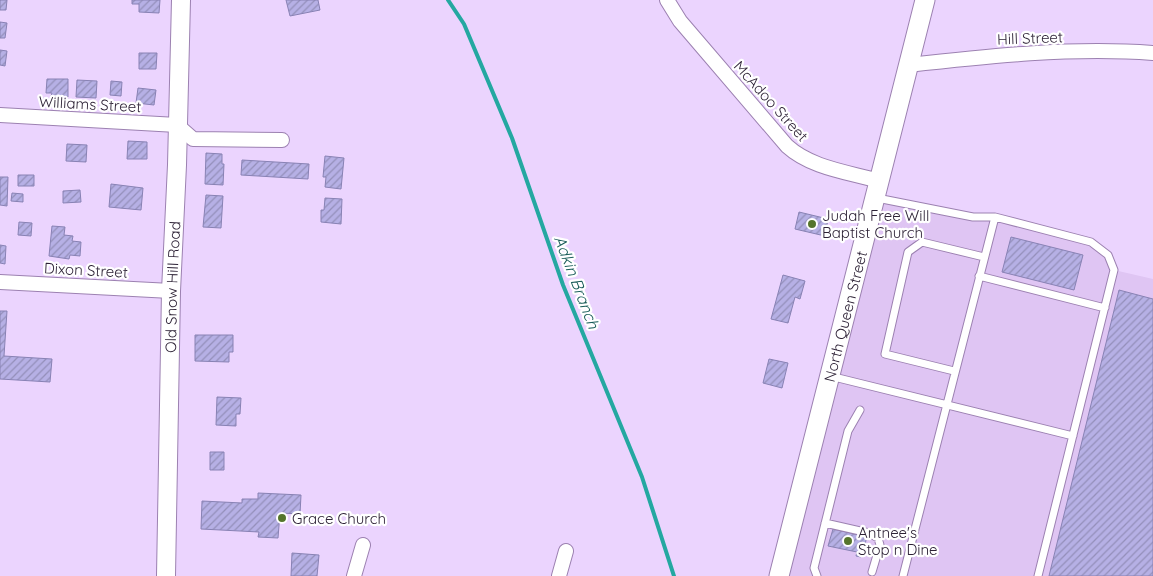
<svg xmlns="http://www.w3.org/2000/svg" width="1153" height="576" viewBox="0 0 1153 576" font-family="Quicksand,sans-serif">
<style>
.built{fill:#dfc5f3}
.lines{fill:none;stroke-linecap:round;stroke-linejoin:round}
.stream{stroke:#24a8a1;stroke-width:4}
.building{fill:url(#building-hatch);stroke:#8882b4}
.service-casing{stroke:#9c81b1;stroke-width:9}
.minor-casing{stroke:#9c81b1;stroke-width:16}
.tertiary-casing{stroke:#9c81b1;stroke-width:20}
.secondary-casing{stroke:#9c81b1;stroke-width:21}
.service{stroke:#fff;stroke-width:7}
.minor{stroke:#fff;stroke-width:14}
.tertiary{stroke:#fff;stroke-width:18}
.secondary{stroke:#fff;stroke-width:19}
.poi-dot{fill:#55752c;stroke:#fff;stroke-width:2}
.labels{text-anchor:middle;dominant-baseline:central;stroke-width:4.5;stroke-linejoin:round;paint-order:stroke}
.street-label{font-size:15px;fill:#2d2236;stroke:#fff}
.poi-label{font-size:15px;fill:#2d2236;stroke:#fff;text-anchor:start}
.water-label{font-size:16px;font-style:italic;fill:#195c59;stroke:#fff}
</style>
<defs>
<pattern id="building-hatch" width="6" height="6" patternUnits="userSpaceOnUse" patternTransform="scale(1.25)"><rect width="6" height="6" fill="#b6b0e5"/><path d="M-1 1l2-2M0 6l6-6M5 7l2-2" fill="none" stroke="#948fba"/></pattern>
</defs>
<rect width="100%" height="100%" fill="#ebd4fe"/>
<path class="built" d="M875,197l120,20 96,25 17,13 6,15 39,9v297h-374z"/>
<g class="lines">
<path class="stream" d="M448,0l16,24 48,114 51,147 79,192 32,99"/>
</g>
<path class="building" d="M0,0h7l-1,10h-6z
M132,0h28l-1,13 -20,-1v-8h-7z
M286,0h32l2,10 -30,6z
M0,22l7,1 -2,15h-5z
M0,50l7,1 -2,15 -5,-1z
M139,53h18l-1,16h-17z
M47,79h21v18l-17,-1 1,-3h-6z
M77,80l20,1 -1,17 -20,-1z
M111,81l11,1 -1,14 -11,-1z
M138,88l18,2 -2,15 -18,-2z
M128,141l19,1v17h-20z
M67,144l20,1 -1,17 -20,-1z
M206,153l16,1v10h2l-1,21 -18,-1z
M325,156l19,2 -3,31 -16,-2 1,-10h-3z
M242,160l67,4 -1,15 -67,-4z
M18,175h16v11h-16z
M0,177h8l-1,29 -7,-1z
M111,184l32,4 -2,22 -32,-3z
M80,190l1,12 -18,1v-12z
M12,193l11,1v8l-12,-1z
M206,195l17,1 -2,32 -18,-1z
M325,198l17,1 -1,25 -20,-2v-12h3z
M799,212l29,7 -3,17 -30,-7z
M19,222l13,1 -1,13 -13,-1z
M52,226l13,1 -1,8 9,1 -1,5 9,1 -1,14 -10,-1 -1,4 -20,-3z
M1011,237l72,18 -9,35 -72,-18z
M0,245l6,1 -1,18 -5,-1z
M783,275l22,6 -5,18 -5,-2 -7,26 -17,-4z
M1119,290l34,9v277h-104z
M0,311h7l-3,45 48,3 -2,23 -50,-3z
M195,335h38v17h-4v10l-34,-1z
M769,359l19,4 -6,25 -19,-5z
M217,397l24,1 -1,16h-4v12l-20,-1z
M210,452h14v18h-14z
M258,493l43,2 -1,19 -20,-1 -2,25 -20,-1 1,-5 -58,-3 1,-28 40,2v-4h16z
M833,529l34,8 -2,7 9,3 -2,7 -10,-2 -1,5 -5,-1 1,-4 -29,-6z
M292,553l27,2 -2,21h-26z"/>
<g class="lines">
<defs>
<path id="service" d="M877,198l96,19h22l96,25 17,13 6,15 -76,306
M979,276l126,32
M954,371l-69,-17 23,-102 14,-10 62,15
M830,376l243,60
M825,523l44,10 9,5 2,7 -8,27
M817,576l-3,-8 34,-137 12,-21
M903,576l92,-359"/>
<path id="minor" d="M667,0l13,21 107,125c24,22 61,26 92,35
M908,65c81,-9 163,-18 245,-12
M0,115l177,10 16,14 89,1
M0,282l171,9
M354,576l9,-31
M559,576l7,-25"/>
<g id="tertiary">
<path id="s1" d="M166,576l5,-285 6,-126 4,-165"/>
</g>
<g id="secondary">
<path id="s2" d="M779,576l146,-576"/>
</g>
</defs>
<use href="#service" class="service-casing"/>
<use href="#minor" class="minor-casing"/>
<use href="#tertiary" class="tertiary-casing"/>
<use href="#secondary" class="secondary-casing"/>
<use href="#service" class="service"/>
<use href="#minor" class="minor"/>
<use href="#tertiary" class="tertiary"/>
<use href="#secondary" class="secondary"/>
</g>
<g class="poi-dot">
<circle cx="812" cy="224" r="5"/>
<circle cx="282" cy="518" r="5"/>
<circle cx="848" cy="541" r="5"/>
</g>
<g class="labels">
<g class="street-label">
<text transform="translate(1030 38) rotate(-2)">Hill Street</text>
<text transform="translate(771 101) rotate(48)">McAdoo Street</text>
<text transform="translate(90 104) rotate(3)">Williams Street</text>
<text transform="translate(86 270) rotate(3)">Dixon Street</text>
<text stroke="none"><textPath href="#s1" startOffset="289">Old Snow Hill Road</textPath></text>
<text stroke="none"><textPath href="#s2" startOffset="268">North Queen Street</textPath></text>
</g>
<g class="poi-label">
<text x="822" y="215">Judah Free Will<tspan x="822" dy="17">Baptist Church</tspan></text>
<text x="292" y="518">Grace Church</text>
<text x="858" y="532">Antnee's<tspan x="858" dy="17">Stop n Dine</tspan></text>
</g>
<g class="water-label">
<text transform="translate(577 282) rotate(69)">Adkin Branch</text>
</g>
</g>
</svg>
